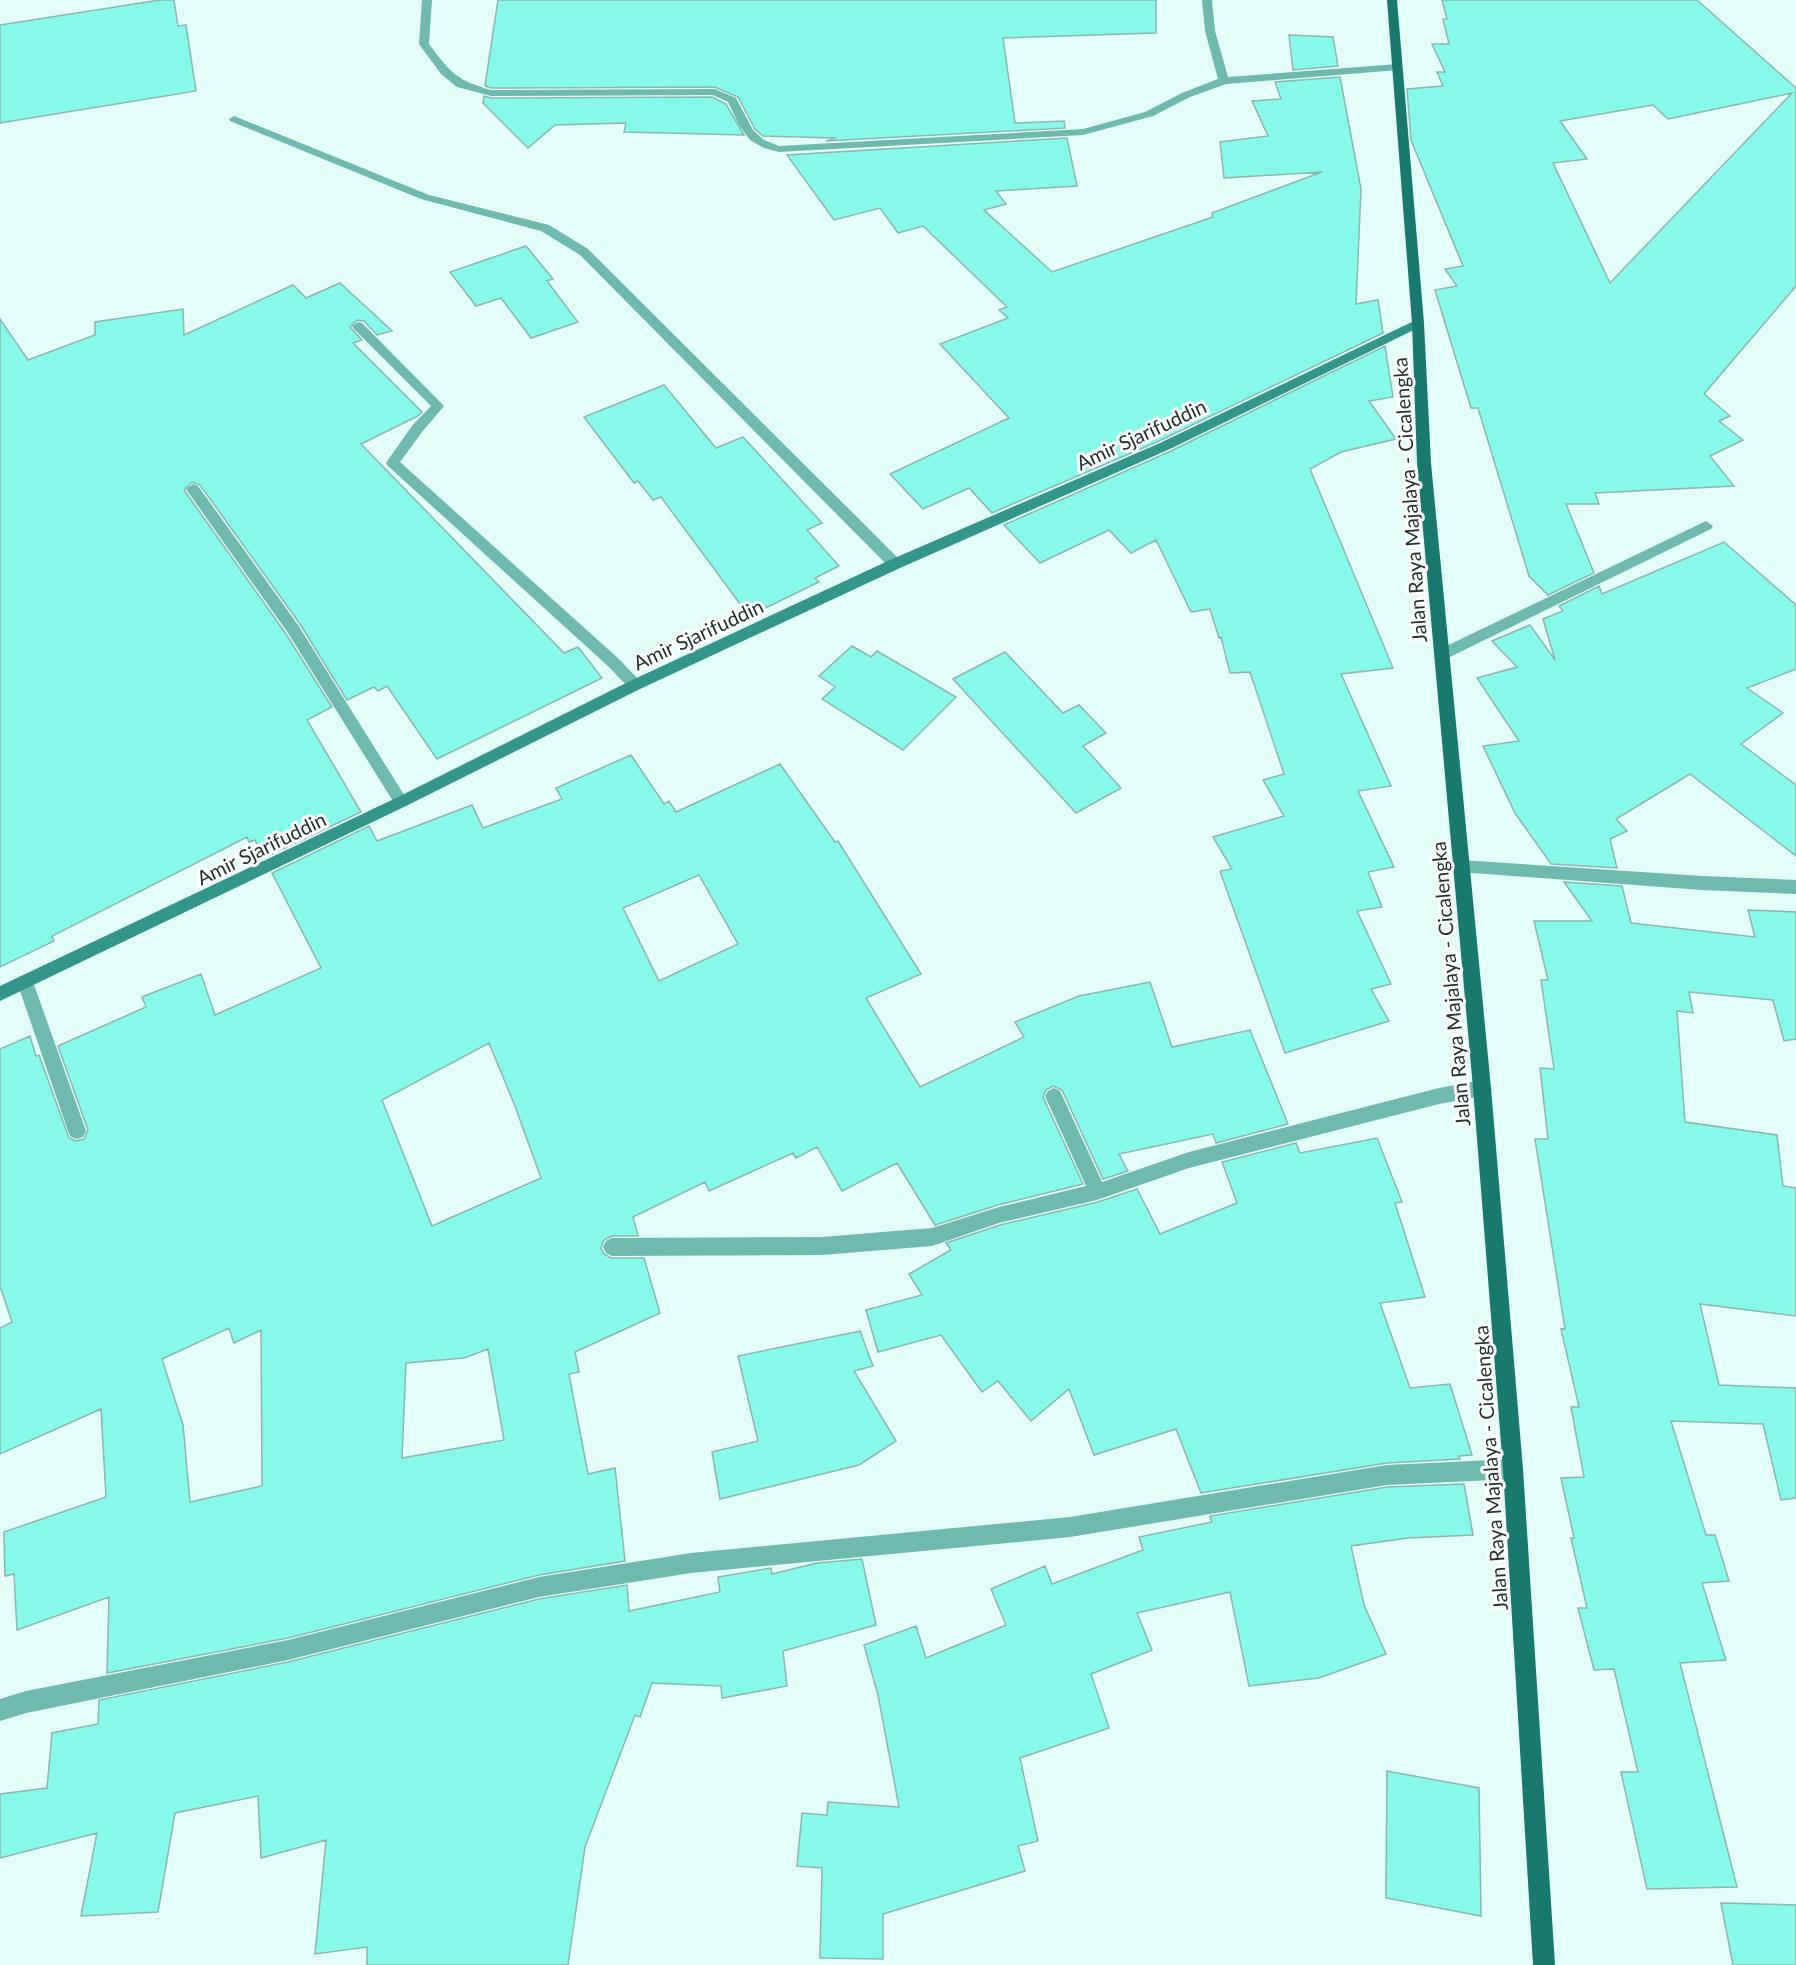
<svg xmlns="http://www.w3.org/2000/svg" width="1796" height="1965" viewBox="0 0 1796 1965" font-family="Lato,sans-serif">
<style>
.building{fill:#87f9ea;stroke:#8cb6b0;stroke-width:1.5;fill-rule:evenodd}
.lines{fill:none;stroke-linecap:round;stroke-linejoin:round}
.service{fill:#70b9af;fill-rule:evenodd}
.minor{fill:#70b9af;fill-rule:evenodd}
.secondary{fill:#34968a;fill-rule:evenodd}
.primary{fill:#1a796f;fill-rule:evenodd}
.labels{text-anchor:middle;dominant-baseline:central;stroke-width:6;stroke-linejoin:round;paint-order:stroke}
.street-label{font-size:20px;fill:#21322f;stroke:#fff}
</style>
<rect width="100%" height="100%" fill="#e3fdf9"/>
<path class="building" d="M160,0h14l4,26 8,-1 10,66 -196,32v-98z
M498,0h658v33l-153,5 12,85 49,-2 1,7 -239,13 10,-3 -73,-2 -8,-7 -17,-32 -23,-10 -224,1 -6,-2z
M1442,0h255l99,88v198l-92,108 26,22 -11,5 24,19 -33,16 24,30 -139,7 4,11h-33l28,69 -46,22 -19,-19 -51,-168h-7l-36,-118 22,-4 -12,-17 18,-3 -52,-126 -4,-51 36,-3 -6,-14h8l-13,-28h17l-6,-25h4zM1792,93l-161,168 -21,22 -57,-120 34,-4 -27,-38 93,-16 15,14z
M1289,35l44,2 5,29 -45,4z
M1340,77l21,112 -5,115 22,-4 5,33 -224,108 -158,68 2,-1 -11,5 -23,-25 -46,21 -33,-35 119,-56 -69,-74 68,-26 -9,-8 8,-3 -84,-81 -25,7 -18,-25 -46,12 -47,-65 280,-17 10,48 -81,5 10,13 -22,6 68,62 161,-55 -1,-4 110,-41 -98,6 -4,-36 48,-6 -16,-35 29,-2 -6,-17z
M484,96l7,2 221,-1 14,7 18,31 -120,-3 2,-9 -71,2 -27,23 -45,-45z
M526,246l27,33 -6,2 31,41 -47,16 -30,-40 -25,8 -26,-34z
M340,283l52,48 -15,4 -13,-14 -7,-1 -7,7 12,13 -9,3 69,69 -4,4 -57,28 203,209 14,-6 24,31 -165,81 -50,-73 -9,5 -4,-4 -27,13 -47,-76 -100,-139 -8,-3 -8,8 102,144 46,73 -25,13 54,92 -97,46 -9,-18 -6,2 -2,-5 -195,99 2,5 -54,26v-648l28,41 67,-25v-13l88,-13 1,26 109,-50 13,13z
M1385,346l8,51 -24,4 27,38 -55,13 -31,17 83,199 -52,6 50,112 -33,5 36,76 -26,5 14,35 -25,4 34,73 -20,5 18,32 -104,32 -65,-182 12,-2 -19,-32 71,-21 -21,-36 21,-6 -34,-102 -20,1 -9,-36 -2,1 -9,-29 -19,3 -35,-72 -25,13 -22,-23 -69,33 -36,-38 167,-74z
M664,385l52,63 27,-11 79,86 -15,7 32,36 -24,12 4,4 -70,34 -88,-119 -8,3 -15,-19 -4,2 -50,-66z
M1724,542l72,63v64l-49,19 36,25 -42,31 55,41v71l-106,-82 -74,45 11,12 -17,8 7,29 -66,-4 -36,-51 -32,-67 36,-5 -42,-63 40,-11 -25,-26 38,-16 25,35 -12,-41 20,-8 -4,-5 40,-20 3,8z
M852,646l19,11 6,-6 79,46 -53,53 -81,-51 13,-12 -16,-11z
M1005,652l58,61 16,-8 27,28 -23,13 38,42 -45,25 -123,-134z
M631,755l33,49 5,-3 7,11 104,-48 55,78 3,-1 83,133 -55,24 54,89 104,-50 -9,-15 64,-26 71,-14 22,65 78,-17 38,94 -72,19 -3,-9 -94,20 9,17 -25,8 -41,-89 -9,-4 -7,4 -3,7 40,87 -85,21 -63,20 -38,-62 -55,28 -25,-44 -21,11 -3,-5 -84,38 -4,-9 -72,35 5,19h-26l-8,4 -3,8 3,6 7,4h33l16,55 -85,39 4,20 -10,2 19,100 27,-6 10,93 -86,14 -251,63 -181,35 2,-76 -92,33 -3,-56 -9,2 -1,-44 102,-35 -5,-88 -101,45v-126l12,-6 -12,-36v-237l30,-13 6,20 3,-1 30,83 7,3 8,-2 4,-9 -30,-84 88,-39 -4,-10 59,-23 14,41 106,-47 -49,-95 97,-47 8,15 95,-36 11,23 79,-29 -6,-11zM699,875l39,69 -79,37 -36,-73zM489,1043l26,63 26,72 -109,48 -50,-126zM229,1328l5,15 27,-13 1,156 -72,16 -7,-77 -21,-66zM488,1349l16,91 -102,18 4,-95 58,-5z
M1564,882l58,4 9,37 124,14 -7,-27 48,2v127l-12,2 -11,-41 -84,-8 4,21 -16,-2 8,111 92,13 6,51 13,2v128l-96,-12 19,81 77,3v110l-15,2 -18,-76 -92,-3 35,114h9l14,46 -27,2 24,77 -46,3 57,224 -90,2 -26,-117h17l-24,-103 -20,1 -16,-62h9l-16,-70h3l-13,-60 23,-1 -13,-70h8l-18,-78h4l-30,-190h13l-8,-71 14,1 -13,-89h7l-14,-59h58z
M1377,1138l25,64 -7,1 30,94 -45,6 30,85 40,-4 22,71 -13,1 1,3 -73,4 -186,30 -25,-64 -82,26 -25,-66 -38,32 -33,-40 -16,11 -41,-57 -63,17 -12,-42 56,-15 -13,-21 42,-24 -5,-7 54,-18 98,-23 39,-13 23,45 77,-31 -15,-41 74,-19 4,10z
M860,1331l13,35 -19,5 42,70 -37,24 -139,34 -8,-47 46,-11 -20,-85z
M1464,1484l9,51 -65,3 -57,8 13,59 22,49 -67,24 -70,8 -19,-94 -93,21 15,37 -61,24 18,54 -89,30 18,83 -20,5 7,25 -142,43v45l-63,-1 2,-90 -25,-2 5,-53 25,2 1,-13 71,5 -21,-112 -14,-50 52,-19 10,32 80,-33 -15,-36 54,-23 7,18 91,-34 -4,-13 73,-15 -2,-6 177,-29z
M862,1559l14,66 -93,26 4,35 -65,12 -1,-12 -69,-3 -12,34 -5,-2 -50,132 -17,118h-201v-18l-52,7 11,-114 -65,18 -3,-62 -83,17 -17,99 -77,4 16,-83 -97,25v-64l47,-6 5,-55 46,-9 1,-24 189,-38 251,-63 88,-14 2,26 91,-19 -2,-15 53,-9 1,6 45,-11z
M1387,1771l92,17 2,128 -95,-18z
M1721,1903l75,2v60h-63z"/>
<g class="lines">
<path class="service" d="M422,0h10l-3,44c22,29 27,36 62,46l224,-1 21,9 17,32 11,10 15,6 304,-17 62,-17 37,-19 36,-14 -13,-48 -3,-31h10l3,31 13,46 170,-13 5,3 -5,3 -172,14 -36,13 -37,19 -70,19 -304,17 -15,-4 -14,-8 -11,-15 -11,-23 -15,-7 -222,1 -34,-9 -16,-13 -22,-30z
M234,116l195,79 120,30 39,24 312,311 2,4 -2,4h-10l-310,-313 -39,-24 -120,-32 -191,-78 -1,-2z
M358,322l4,1 82,83 -22,26 -22,30 219,197 21,22 2,4 -2,4h-10l-21,-22 -221,-201 -2,-3 2,-3 24,-34 19,-20 -77,-77 -2,-3z
M193,484l5,2 100,139 108,173 3,4 -3,4h-10l-108,-173 -100,-141 -2,-3z"/>
<path class="minor" d="M1706,521l7,5 -2,3 -265,130h-10l-2,-4 2,-4z
M1460,860l242,16 94,4v14l-94,-4 -242,-18 -6,-1 -2,-5 2,-5z
M25,975l6,2 2,5 53,149 -3,6 -6,2 -6,-2 -3,-6 -51,-149 2,-5z
M1482,1080l6,3 3,5 -3,5 -6,3 -43,8 -250,64 -92,32 -98,23 -67,23 -110,9 -210,1 -6,-3 -3,-6 3,-6 6,-3 210,-1 110,-9 67,-21 87,-21 -41,-90 3,-5 6,-3 6,3 42,91 87,-30 250,-64z
M1513,1459l7,3 3,7 -3,7 -7,3 -126,6 -317,52 -379,36 -152,24 -251,63 -262,53 -26,8v-22l26,-8 262,-51 251,-63 152,-24 379,-36 317,-52z"/>
<path class="secondary" d="M1418,319l6,4 -2,3 -252,123 -270,119 -260,121 -234,117 -406,195v-15l396,-188 234,-117 260,-121 270,-117z"/>
<path class="primary" d="M1387,0h10l27,323 7,140 60,625 32,381 32,496h-22l-30,-496 -30,-381 -56,-625 -5,-140z"/>
</g>
<g class="labels">
<g class="street-label">
<text transform="translate(1141 434) rotate(-25)">Amir Sjarifuddin</text>
<text transform="translate(1409 500) rotate(-94)">Jalan Raya Majalaya - Cicalengka</text>
<text transform="translate(698 634) rotate(-25)">Amir Sjarifuddin</text>
<text transform="translate(261 848) rotate(-26)">Amir Sjarifuddin</text>
<text transform="translate(1450 984) rotate(-95)">Jalan Raya Majalaya - Cicalengka</text>
<text transform="translate(1490 1468) rotate(-94)">Jalan Raya Majalaya - Cicalengka</text>
</g>
</g>
</svg>
